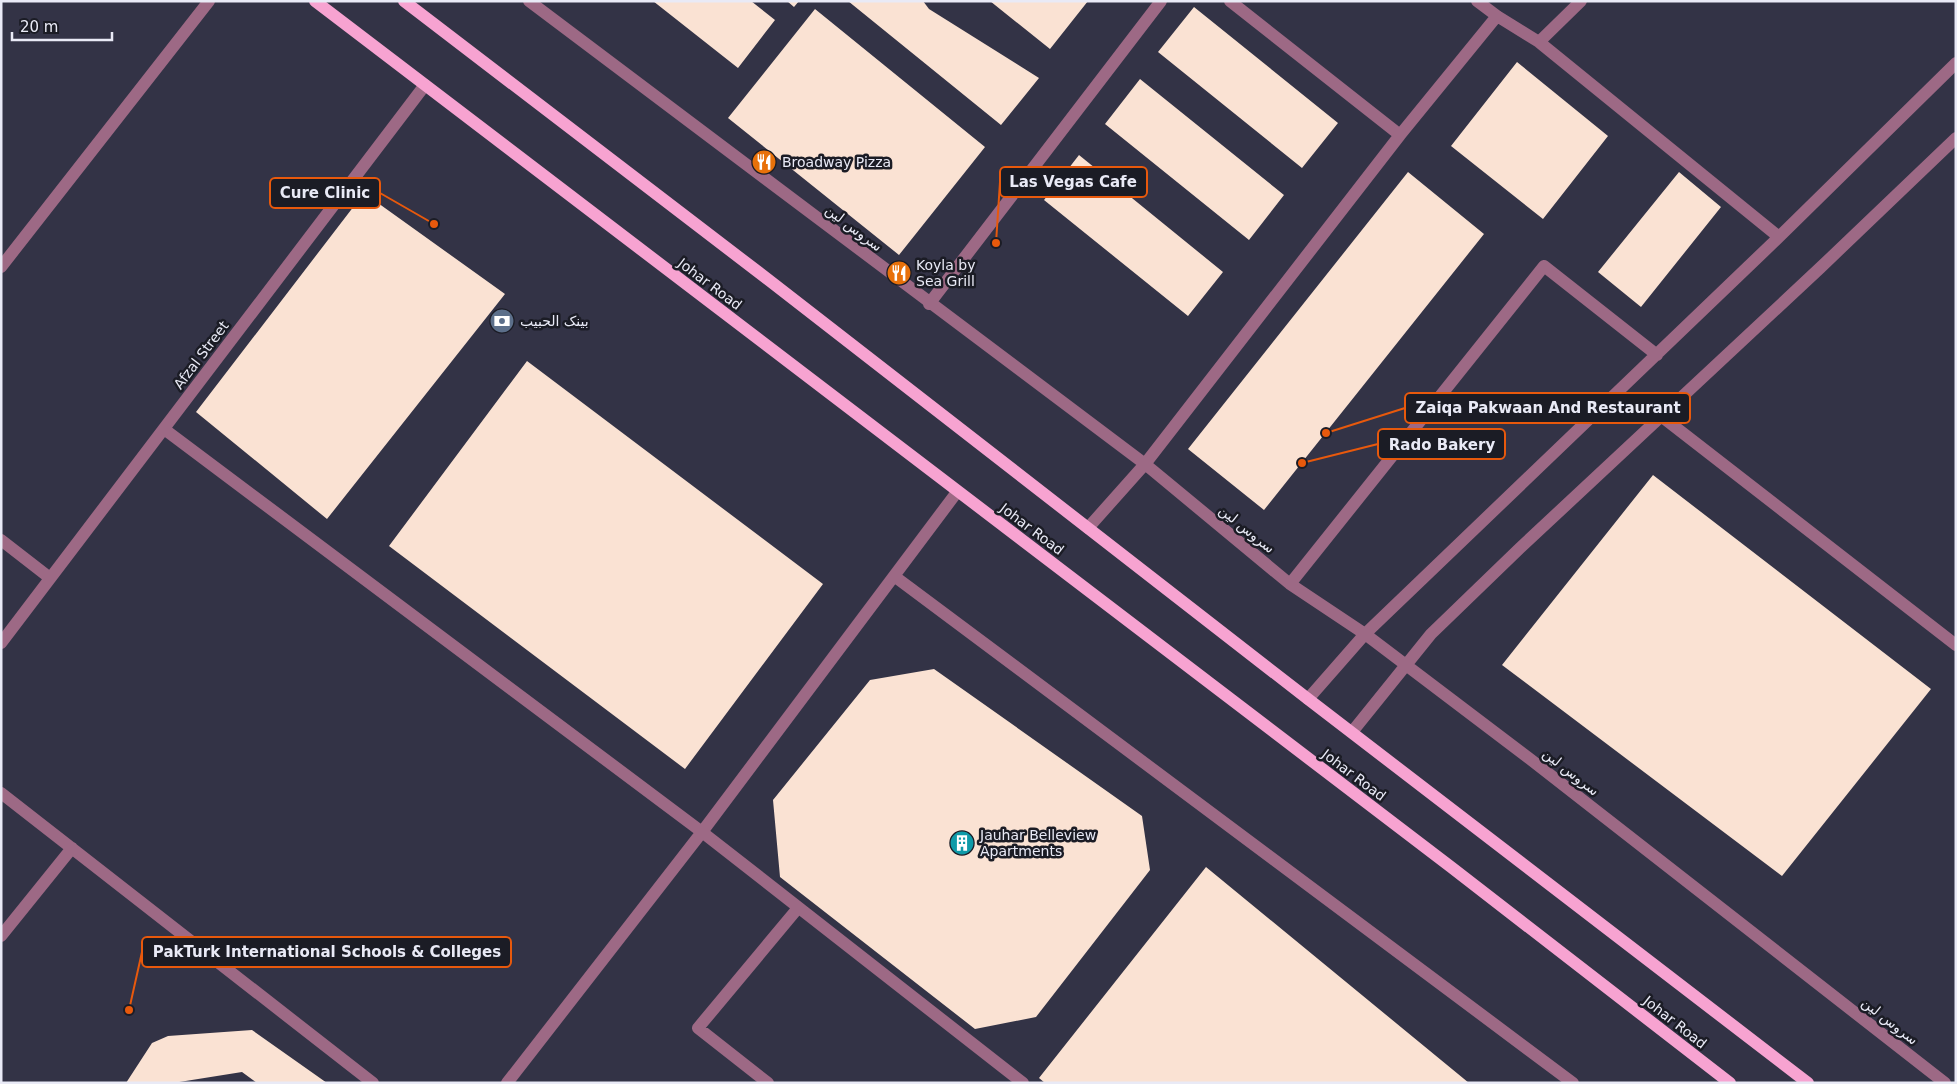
<svg xmlns="http://www.w3.org/2000/svg" width="1957" height="1084" viewBox="0 0 1957 1084" font-family="'DejaVu Sans','Noto Sans Arabic',sans-serif">
<style>
.building{fill:#fae2d3}
.lines{fill:none;stroke-linecap:round;stroke-linejoin:round}
.minor{stroke:#9d6985;stroke-width:12}
.major{stroke:#f7a3d1;stroke-width:12}
.labels{text-anchor:middle;dominant-baseline:central;stroke-width:5;stroke-linejoin:round;paint-order:stroke}
.poi-label{font-size:14px;fill:#e9eaf6;stroke:#1b1c25;text-anchor:start}
.street-label{font-size:14px;fill:#e9eaf6;stroke:#1b1c25}
.leader{fill:none;stroke:#e8590c;stroke-width:2}
.callout-dot{fill:#e8590c;stroke:#1b1c25;stroke-width:2}
.callout{fill:#1b1c25;stroke:#e8590c;stroke-width:2}
.callout-label{font-size:15px;text-anchor:middle;font-weight:bold;fill:#e9eaf6}
</style>
<rect width="100%" height="100%" fill="#333346"/>
<path class="building" d="M653,1h98l24,19 -37,48z
M787,1h12l-5,6z
M848,1h75l6,8 110,69 -38,47z
M990,1h98l-38,48z
M1194,7l144,116 -36,45 -144,-116z
M815,9l170,138 -86,108 -171,-137z
M1517,62l91,74 -65,83 -92,-73z
M1140,79l144,116 -35,45 -144,-116z
M1079,155l144,117 -35,44 -144,-116z
M1408,172l76,62 -220,276 -76,-61z
M1679,172l42,35 -80,100 -43,-35z
M364,193l141,101 -178,225 -131,-107z
M527,361l296,223 -138,185 -296,-223z
M1653,475l278,214 -149,187 -280,-211z
M934,669l208,147 8,54 -114,147 -61,12 -195,-152 -7,-77 97,-120z
M1206,867l263,216h-424l-6,-5z
M252,1030l75,53h-70l-15,-11 -69,11h-47l26,-40 16,-7z"/>
<g class="lines">
<path class="minor" d="M529,1l616,463 145,120 75,50 165,125 415,324
M1230,1l170,134
M1477,1l20,15 42,26 240,195
M1539,42l42,-41
M1,267l208,-266
M929,304l232,-303
M1661,416l295,229
M164,429l538,403 321,251
M1088,528l57,-64 255,-329 97,-119
M1,540l49,38
M894,576l679,507
M1290,584l254,-318 113,89
M1,643l424,-558
M1308,699l57,-65 414,-397 177,-174
M1352,732l79,-98 89,-86 300,-280 136,-130
M1,793l372,290
M1,936l71,-88
M507,1083l195,-251 255,-340
M768,1083l-70,-55 100,-120"/>
<path class="major" d="M315,1l1136,866 279,216
M404,1l366,280 538,418 500,384"/>
</g>
<defs>
<symbol id="restaurant-disc" viewBox="-11 -11 22 22"><circle r="9.5" fill="#e8710a" stroke="#1b1c25"/><path d="M-5-6h1v4h1v-4h1v4h1v-4h1v5L-1.5 .5V6h-2V.5L-5-1ZM5-6V6H3V1.5H1.5Q1.5-4 5-6Z" fill="#fff"/></symbol>
<symbol id="bank-disc" viewBox="-11 -11 22 22"><circle r="9.5" fill="#5c6f8a" stroke="#1b1c25"/><path d="M-6-4H6V4H-6ZM0-2.3a2.3 2.3 0 1 0 0 4.6a2.3 2.3 0 1 0 0-4.6Z" fill="#fff"/></symbol>
<symbol id="building-disc" viewBox="-11 -11 22 22"><circle r="9.5" fill="#0f9aa8" stroke="#1b1c25"/><path d="M-4-6H4V6H1V3H-1V6H-4ZM-2.5-4.3h1.7v1.8h-1.7ZM.8-4.3h1.7v1.8H.8ZM-2.5-1h1.7V.8h-1.7ZM.8-1h1.7V.8H.8Z" fill="#fff"/></symbol>
</defs>
<g fill-rule="evenodd">
<use href="#restaurant-disc" x="750" y="148" width="28" height="28"/>
<use href="#restaurant-disc" x="885" y="259" width="28" height="28"/>
<use href="#bank-disc" x="488" y="307" width="28" height="28"/>
<use href="#building-disc" x="948" y="829" width="28" height="28"/>
</g>
<g class="labels">
<g class="poi-label">
<text x="782" y="162">Broadway Pizza</text>
<text x="916" y="265">Koyla by<tspan x="916" dy="16">Sea Grill</tspan></text>
<text x="520" y="321">بينک الحبيب</text>
<text x="980" y="835">Jauhar Belleview<tspan x="980" dy="16">Apartments</tspan></text>
</g>
<g class="street-label">
<text transform="translate(854 228) rotate(37)">سروس لین</text>
<text transform="translate(710 284) rotate(37)">Johar Road</text>
<text transform="translate(201 355) rotate(-53)">Afzal Street</text>
<text transform="translate(1032 529) rotate(37)">Johar Road</text>
<text transform="translate(1247 529) rotate(39)">سروس لین</text>
<text transform="translate(1571 772) rotate(38)">سروس لین</text>
<text transform="translate(1354 775) rotate(37)">Johar Road</text>
<text transform="translate(1890 1021) rotate(38)">سروس لین</text>
<text transform="translate(1675 1022) rotate(38)">Johar Road</text>
</g>
</g>
<path class="leader" d="M996 243L1000 182M434 224L380 193M1326 433L1405 408M1302 463L1378 444M129 1010L142 952"/>
<g class="callout-dot">
<circle cx="996" cy="243" r="5"/>
<circle cx="434" cy="224" r="5"/>
<circle cx="1326" cy="433" r="5"/>
<circle cx="1302" cy="463" r="5"/>
<circle cx="129" cy="1010" r="5"/>
</g>
<g class="callout">
<rect x="1000" y="167" width="147" height="30" rx="5"/>
<rect x="270" y="178" width="110" height="30" rx="5"/>
<rect x="1405" y="393" width="285" height="30" rx="5"/>
<rect x="1378" y="429" width="127" height="30" rx="5"/>
<rect x="142" y="937" width="369" height="30" rx="5"/>
</g>
<g class="callout-label">
<text x="1073" y="187">Las Vegas Cafe</text>
<text x="325" y="198">Cure Clinic</text>
<text x="1548" y="413">Zaiqa Pakwaan And Restaurant</text>
<text x="1442" y="450">Rado Bakery</text>
<text x="327" y="957">PakTurk International Schools &amp; Colleges</text>
</g>
<rect width="1957" height="1084" fill="none" stroke="#e9eaf6" stroke-width="5"/>
<path d="M12 32v8h100v-8" fill="none" stroke="#e9eaf6" stroke-width="2.5"/>
<text x="20" y="32" font-size="15" fill="#e9eaf6" stroke="#1b1c25" stroke-width="4" paint-order="stroke">20 m</text>
</svg>
